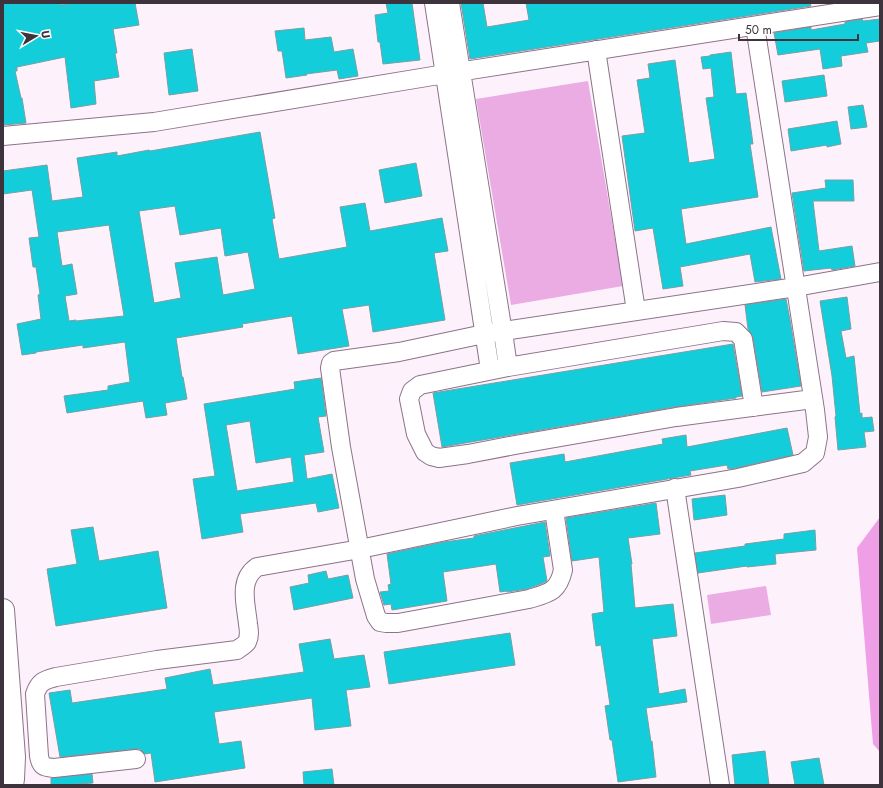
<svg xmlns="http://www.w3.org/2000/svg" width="883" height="788" viewBox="0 0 883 788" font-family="Jost,sans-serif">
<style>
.green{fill:#ebabe3}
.forest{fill:#ef9fe5}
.building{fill:#14cddb;stroke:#789fa2;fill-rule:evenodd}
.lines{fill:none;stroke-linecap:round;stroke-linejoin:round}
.street-casing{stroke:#8c7388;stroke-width:20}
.secondary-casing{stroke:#8c7388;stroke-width:24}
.street{stroke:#fff;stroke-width:18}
.secondary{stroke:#fff;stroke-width:22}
</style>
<rect width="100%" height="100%" fill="#fdf2fb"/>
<path class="green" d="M588,81l35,205 -112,19 -35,-206z
M766,586l5,29 -60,9 -4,-29z"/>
<path class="forest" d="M880,517v235l-7,-8 -16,-196z"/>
<path class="building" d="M3,3h58v2l13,-2h61l4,22 -26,4 4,24h-2l4,24 -25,4 2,23 -25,4 -6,-51 -48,10v4h-2l6,27h1l4,25 -23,2z
M386,3h26l8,57 -37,4 -3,-22h-2l-3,-27 13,-2z
M461,3h22l4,24 42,-7 -3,-17h284l1,3 -341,53z
M862,19l1,2 17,-2v22l-14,2 2,9 -27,4 1,10 -19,3 -3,-20 -42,6 -4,-22 37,-6v3l34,-6v-2z
M304,28l1,12 26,-3 3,15 19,-3 5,27 -19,3 -2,-9 -31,4 1,1 -21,3 -4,-27h-4l-3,-20z
M192,49l6,42 -29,4 -5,-42z
M731,52l5,42 10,-1 7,51h-3l8,53 -77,12 5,35 85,-17 10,52 -26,3 -5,-28 -70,13 3,19 -20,3 -10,-61 -18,3 -13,-95 23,-3 -8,-53 13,-2 -2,-14 27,-4 14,103 26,-4 -9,-61 8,-1 -3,-29 -8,1 -2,-12 9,-1v-1z
M824,75l3,21 -42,6 -3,-21z
M863,105l4,22 -16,2 -3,-22z
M837,121l4,23 -14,3v-2l-36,6 -3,-22z
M260,132l15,86 -3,1 7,40 68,-12 -7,-40 25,-4 5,28 72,-13 6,33 -14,2 11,67 -72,12 -4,-27 -27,4 7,37 -51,8 -6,-38 -50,8 1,3 -67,11 6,39h1l4,22 -22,4 2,12 -21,3 -3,-17 -76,12 -3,-17 44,-6v-4l22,-4 -5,-40 -42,6v-3l-47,7v1l-14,2 -5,-31 24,-5 -3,-24 2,-1 -4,-27h-3l-4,-29 10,-1 -7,-47 -29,4v-23l44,-6 5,36 31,-4 -6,-39 40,-6v4l32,-6 1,1zM175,206l5,29 41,-7 4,28 23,-4 7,37 -32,6 -6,-38 -42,6 6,35 -27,5 -15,-92zM109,225l15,91 -48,5v-1l-7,1 -4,-25 12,-2 -5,-30 -10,2 -5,-34z
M416,163l6,33 -37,7 -6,-33z
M825,180h28l1,21h-41l6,50 33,-5 3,20 -23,4 -1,-2 -27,3 -12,-78 34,-5z
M847,297l4,32 -10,2 5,27 8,-2 6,58 2,-1v5l10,-1 2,14 -10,1 2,15 -28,3 -3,-33 1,-1 -4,-40 -12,-75z
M786,299l4,21 11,66 -39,6 -9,-55 -5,-8 -3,-24z
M733,344l9,52 -6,1v1l-62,9 -232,40 -9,-54z
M321,378l5,38 -8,1 6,35 -20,3 3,24 25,-5 7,34 -21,4 -2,-9 -76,11 3,18 -41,7 -9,-60 22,-3 -11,-72 91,-15 -1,-7zM250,421l6,42 35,-6 3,25 -57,9 -11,-66z
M787,428l6,27 -57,13 -8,1 -1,-4 -37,6 1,4 -18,3 -11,2 -145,25 -7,-42 54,-9 1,8 98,-18 -1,-5 24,-4 1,12z
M725,495l2,20 -33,5 -2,-21z
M656,503l4,31 -32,4 4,26h-1l4,44 38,-4 4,32 -25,3 7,55 26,-5 2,13 -41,6 5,34 1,-1 4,36 -38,5 -6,-42h-2l-5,-34 5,-1 -9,-60 -5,1 -4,-32 12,-2 -5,-55 -27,4 -6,-43z
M545,522l5,34 -7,1 4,24 -4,2 -16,6 -20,3v-1l-7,1 -4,-28 -53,8 4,29 -55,9 -1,-6 -7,1 -4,-13 9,-1 -1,-6 3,-1 -4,-30 57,-12 30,-4v-2z
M93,527l6,34 59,-10 9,57 -111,18 -9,-57 30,-5 -6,-34z
M815,530l1,20 -41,4 1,10 -29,3v-1l-49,7 -3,-20 50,-7v-2l39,-5v-5z
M326,571l2,8 20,-4 5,23 -59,12 -4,-23 19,-4 -1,-8z
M510,633l5,32 -126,19 -5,-32z
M330,639l4,20 30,-4 6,32 -24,3 5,36 -36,4 -3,-32 -98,14 5,32 22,-3 4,27 -90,14 -4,-29 -6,1 -5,-5h-5l-75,8 -11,-64 21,-3 2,13 95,-14 -2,-11 45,-9 3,16 91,-13 -5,-28z
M765,751l4,34h-34l-3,-30z
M819,758l5,27h-29l-4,-23z
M332,769l2,16h-30l-1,-13z
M92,774l1,9 -29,2h-13v-7z"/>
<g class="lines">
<defs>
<path id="street" d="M434,3l56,367
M450,3c19,112 35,224 54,336l4,28
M596,50l40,261
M3,136l151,-14 291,-48 435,-68
M754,407l-11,-68 -7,-7 -13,-1 -215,36 -88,18 -8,6 -3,8 7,35 9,18 6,4 8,2 29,-4 47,-9 161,-28 137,-18
M675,488l45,297
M554,510l9,60c-5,22 -14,23 -34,29l-131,24h-12l-6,-1 -4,-6 -11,-37 -24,-132 -11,-79 1,-5 3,-2 65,-9 85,-18 312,-47 84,-15
M136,759l-82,9c-10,-1 -13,-1 -15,-12l-4,-62c4,-12 9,-14 21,-17l101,-17 80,-10c4,-3 8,-5 10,-8 3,-6 2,-12 1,-18 -2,-20 -10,-44 9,-57l103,-18 157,-33 221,-38 65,-15 12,-10 3,-16 -3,-27 -60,-384"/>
<path id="secondary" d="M3,610l11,147 -1,22 -1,6"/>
</defs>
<use href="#street" class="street-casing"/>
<use href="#secondary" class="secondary-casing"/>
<use href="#street" class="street"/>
<use href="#secondary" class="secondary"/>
</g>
<rect width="883" height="788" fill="none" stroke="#3d333c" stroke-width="8"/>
<g transform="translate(36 36) rotate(80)" stroke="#ffffff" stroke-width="3" paint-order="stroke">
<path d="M0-3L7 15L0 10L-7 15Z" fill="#3d333c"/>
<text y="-6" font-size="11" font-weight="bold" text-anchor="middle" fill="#3d333c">U</text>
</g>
<path d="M739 34v6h119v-6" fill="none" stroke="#3d333c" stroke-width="2"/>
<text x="745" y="34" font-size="12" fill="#3d333c" stroke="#ffffff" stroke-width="3" paint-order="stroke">50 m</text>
</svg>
